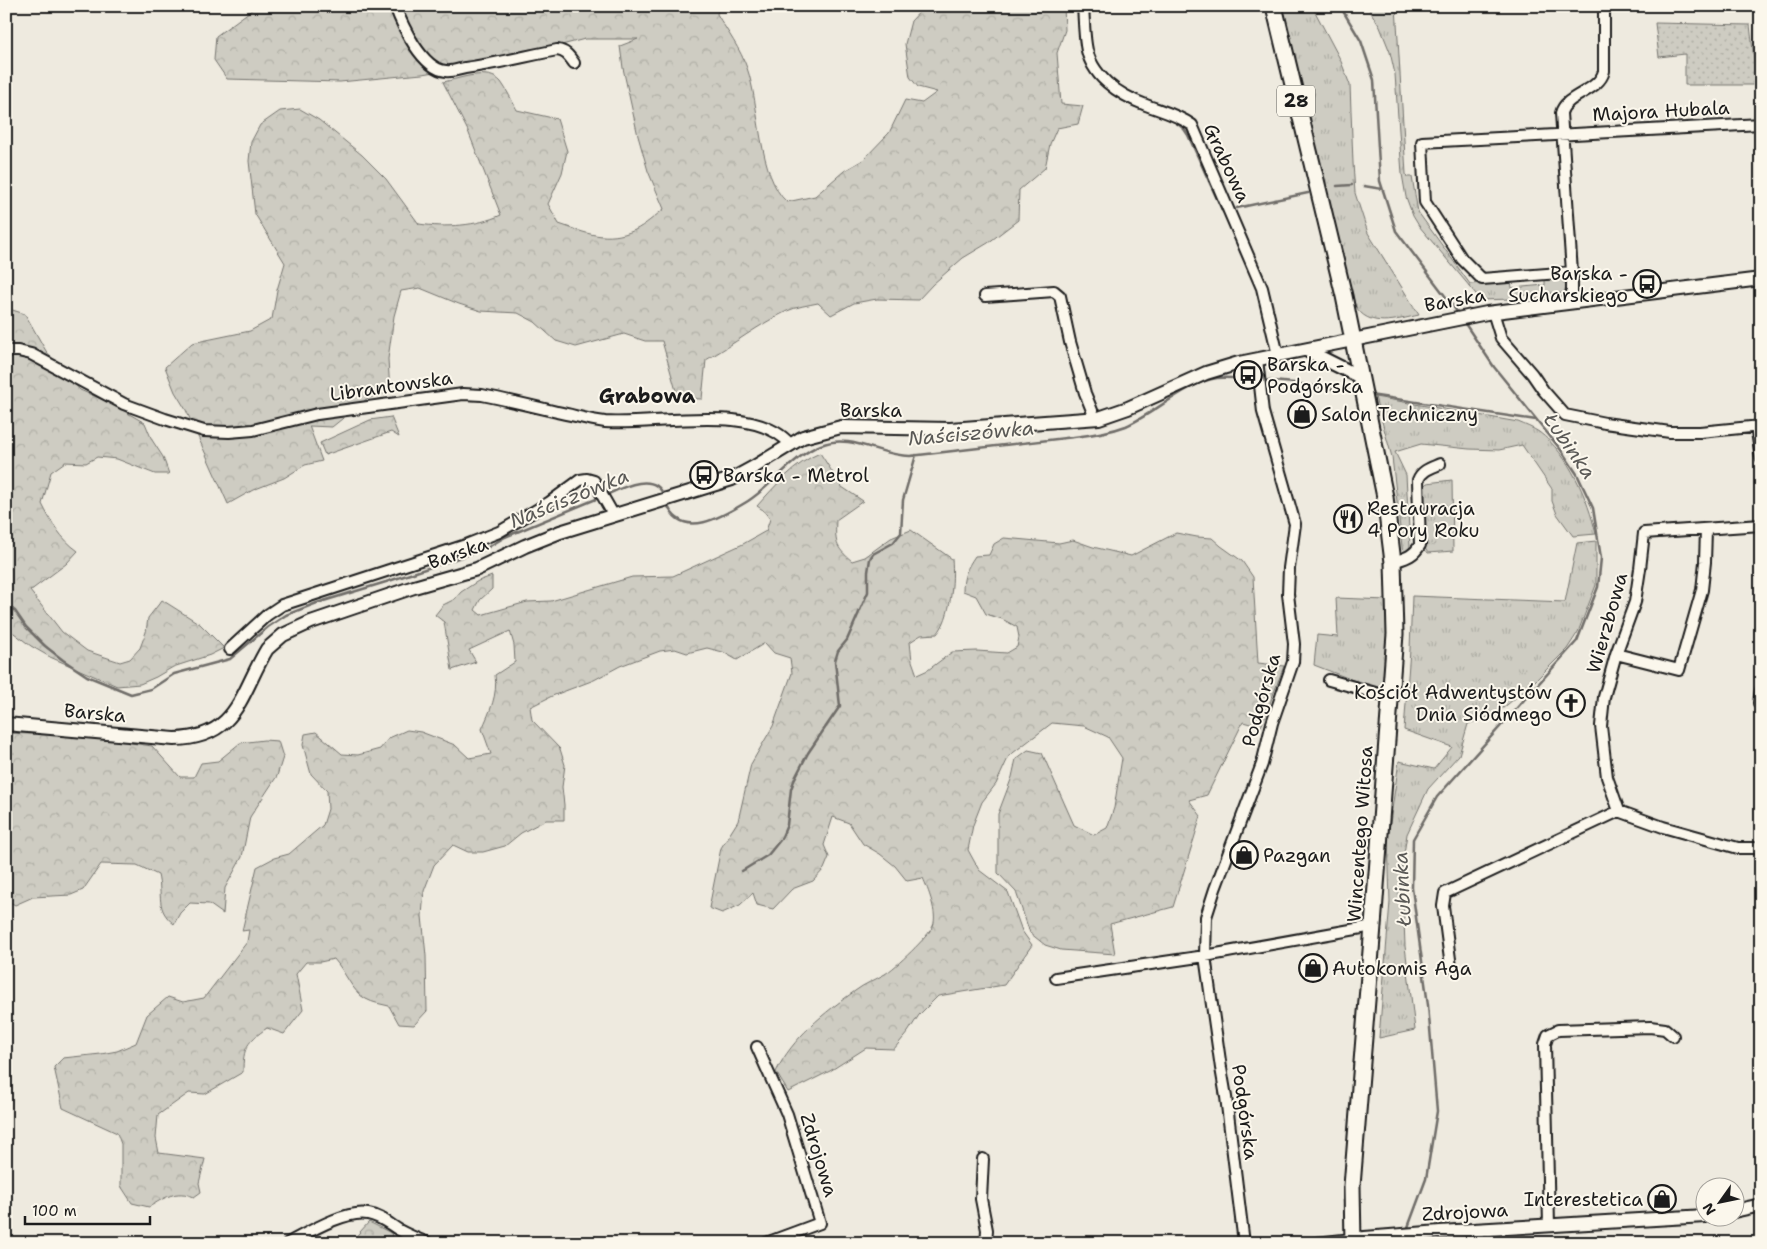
<svg xmlns="http://www.w3.org/2000/svg" width="1767" height="1249" viewBox="0 0 1767 1249" font-family="'Shantell Sans',sans-serif">
<style>
.grass{fill:url(#grass-tufts);stroke:#75746f}
.forest{fill:url(#forest-crowns);stroke:#75746f}
.park{fill:url(#park-dots);stroke:#75746f}
.lines{fill:none;stroke-linecap:round;stroke-linejoin:round}
.stream{stroke:#6f6d69;stroke-width:2.5}
.minor-casing{stroke:#1c1c1c;stroke-width:14}
.tertiary-casing{stroke:#1c1c1c;stroke-width:16}
.primary-casing{stroke:#1c1c1c;stroke-width:19}
.minor{stroke:#fbf7ec;stroke-width:10}
.tertiary{stroke:#fbf7ec;stroke-width:12}
.primary{stroke:#fbf7ec;stroke-width:15}
.labels{text-anchor:middle;dominant-baseline:central;stroke-width:4;stroke-linejoin:round;paint-order:stroke}
.shield{fill:#fbf7ec;stroke:#5f5e5a;stroke-width:1}
.shield-label{font-size:18px;font-weight:bold;fill:#1c1c1c}
.street-label{font-size:19px;fill:#1c1c1c;stroke:#fbf7ec}
.poi-label{font-size:19px;fill:#1c1c1c;stroke:#fbf7ec;text-anchor:start}
.neighbourhood-label{font-size:20px;font-weight:bold;fill:#1c1c1c;stroke:#fbf7ec}
.water-label{font-size:20px;font-style:italic;fill:#5a5956;stroke:#fbf7ec}
</style>
<defs>
<pattern id="grass-tufts" width="24" height="20" patternUnits="userSpaceOnUse" patternTransform="scale(1.25)"><rect width="24" height="20" fill="#ceccc2"/><path d="M3 7l-1-3M5 7V3M7 7l1-3M15 17l-1-3M17 17v-4M19 17l1-3" fill="none" stroke="#b0afa6"/></pattern>
<pattern id="forest-crowns" width="20" height="18" patternUnits="userSpaceOnUse" patternTransform="scale(1.25)"><rect width="20" height="18" fill="#ceccc2"/><path d="M2 6a3 3 0 1 1 6 0M12 15a3 3 0 1 1 6 0" fill="none" stroke="#b0afa6"/></pattern>
<pattern id="park-dots" width="8" height="8" patternUnits="userSpaceOnUse" patternTransform="scale(1.25)"><rect width="8" height="8" fill="#ceccc2"/><path d="M2 2h.1M6 6h.1" fill="none" stroke="#b0afa6" stroke-width="1.8" stroke-linecap="round"/></pattern>
</defs>
<rect width="100%" height="100%" fill="#eeeadf"/>
<filter id="ink" filterUnits="userSpaceOnUse"><feTurbulence type="fractalNoise" baseFrequency=".02" numOctaves="2"/><feDisplacementMap in="SourceGraphic" scale="10" xChannelSelector="R" yChannelSelector="G"/><feConvolveMatrix kernelMatrix="1 2 1 2 8 2 1 2 1" color-interpolation-filters="sRGB"/></filter>
<g filter="url(#ink)">
<path class="grass" d="M1281,6h31l28,53 10,26 3,78 2,30 13,40 51,82c-23,5 -51,14 -64,-10z
M1367,6h29l10,168 1,3h5l6,35 52,72 41,-3 1,7 33,-3v-7c8,-1 18,-4 22,5l-3,10 -38,2 -14,4 -31,1 -62,-74 -6,-10 -7,-19 -4,-23 -7,-100 -5,-22 -10,-25z
M1375,397l143,25c7,3 15,6 21,10 30,22 49,67 57,102l-23,2 -16,-22 -5,-13v-12l-30,-44 -23,5 -30,-1 -48,-5 -26,8 11,23 4,72 -1,7 -6,1 -11,-98z
M1452,480l1,71 -25,2 -4,-6 -2,-58 5,-6z
M1596,541v44l-18,47 -11,17 -36,36 -35,29 -28,10 -9,31 -31,34 -21,45 -5,33 3,79 10,84 -36,8 11,-136 -2,-65 11,-76 35,8 18,-22 -48,-17 6,-80 2,-54 153,6 12,-59z
M1336,598l51,2 3,38 -6,51 -21,-5 -49,-19 3,-30 21,2z"/>
<path class="forest" d="M257,6h462l-2,8c10,17 24,36 30,54 13,36 11,109 40,134l28,-6 29,-25 19,-11 26,-27 16,-33 17,3 15,-11 -19,-5 -8,-10 -5,-33 6,-23 14,-15h139l1,24 -8,23 4,51 22,2 -5,18 -21,4 -7,16 -5,24 -26,22 -1,30 -30,23 -25,15 -30,26 -15,16 -41,-1 -23,4 -23,12 -13,-12c-10,2 -22,4 -31,8 -29,14 -53,33 -81,49l-4,39 -24,-1 -16,-57h-17l-21,-7 -48,13 -20,-6 -21,-19 -17,-9 -37,-2 -22,-7 -39,-16 -19,3 -7,25 -6,43 2,33 -22,6 -36,29 -23,-1 13,35 -17,4 -21,13 -31,12 -25,14 -42,-94 -11,-18 -10,-25 27,-24 58,-12 22,-12 5,-29 8,-27 -30,-49 -6,-53 2,-19 9,-17 20,-14 20,-2 19,11 43,35 24,24 33,45c26,4 58,2 82,-9l-33,-84 -25,-49c16,-3 45,-15 58,0 6,8 11,19 16,28l40,9 10,32 -5,22 -14,31 11,20c27,9 48,19 76,6 10,-5 20,-14 29,-21l-16,-38 -10,-35 -15,-68 -3,-22 18,-7h-53l-90,23 -73,12 -82,8 -113,-3 -13,-19 2,-24z
M6,308l19,6 21,37 34,39 28,12 37,21 7,17 11,17 6,17h-14l-38,-15 -20,-2 -11,6 -21,-1 -14,10 -9,32c9,18 19,35 36,47l-12,13 -36,27 32,41 25,19 33,11 10,-3 10,-11 6,-16 2,-14 14,-18 38,24 24,24 -14,7 -37,12 -17,10 -16,7 -23,2 -67,-29 -19,-11 -25,-19z
M391,417l8,20 -8,-5 -66,23 -5,-12 50,-23z
M820,453l22,34 21,14 -27,19c-1,22 -1,27 16,41l13,-4 26,-19 20,-8 41,29c2,21 -1,59 -15,75l-16,1 -11,7 2,19 5,14 11,-5 24,-18 25,-1 30,2 10,-6 2,-10 -2,-10 -15,-8 -16,-5 -10,-18 -13,-5c0,-15 4,-23 12,-35l14,-1 5,-11 10,-6 55,5 14,-3 20,7 38,9 45,-23 21,4 15,1 9,8 21,15 11,16 5,86 26,3 -23,61 -18,-5 -36,73 -18,5 12,16 -28,91 -63,17 5,30 -54,-4 -16,-5 -15,-12 -14,-41 -18,-19v-59l14,-37 4,-18 12,-9 14,3 32,72 20,10 13,-7 7,-20 8,-50 -14,-21 -24,-11 -32,-3 -43,33 -13,28 -14,18 -9,23 -5,25 11,20 29,22 14,39 10,14 -28,40 -66,11 -19,19 -11,17 -14,17 -28,-1 -36,23 -42,21 -12,-20c16,-34 49,-60 79,-81 9,-7 20,-11 30,-17 10,-6 44,-38 48,-48 5,-12 -5,-37 -10,-48l-16,3 -12,-15 -15,-12 -17,-10 -14,-21 -16,-6 -9,28 5,12 -5,12 -11,12 -21,8 -19,20 -16,-4 -4,-12 -13,12 -18,8 -13,-5 12,-60 17,-27 13,-57 22,-38 19,-53 -2,-15 -16,-5 -9,-10 -28,17 -14,-8 -16,-4 -20,5 -12,-4 -15,2 -40,15 -26,14 -42,16 -22,11 2,13 28,29 5,16 -3,22 2,18v15h-18l-25,13 -16,13 -22,6h-15l-15,-7 -19,20 -10,26 -2,25 4,40 1,55 -13,14 -15,-1 -10,-18c-8,-2 -16,-3 -23,-7 -14,-7 -21,-28 -32,-40l-14,3h-14l-10,12 7,36 -19,24 -17,-6c-20,14 -24,19 -24,44l-38,22 -16,-1 -31,22 -2,23 3,15 46,6 -6,24 2,9 -7,5c-18,-8 -30,1 -45,10l-17,-4 -11,-17v-42l-4,-11 -54,-25 -9,-41 9,-9 38,-4 16,-3 19,-8 11,-28 21,-18 15,5 21,-4 43,-56 2,-12 -7,1 15,-64 17,-9 15,-4 34,-29 5,-16 -1,-18 -16,-17 -8,-29 2,-11 11,-2 26,22 16,1 22,-6 9,-11 18,-8 14,2 34,13 14,13 22,-4 -9,-25c8,-18 16,-34 13,-54l20,-13 -1,-17 -4,-14 -41,19 7,12 -24,8 -8,-48 -9,-7 8,-10 12,-6 6,-7 17,-11 14,-5v13l-12,11 -5,10 6,5 46,-13 24,-1 81,-24 41,-1 70,-32 23,-13 4,-12 -7,-9 -6,-4c18,-20 38,-43 63,-53z
M6,733l75,3 71,10 28,31h14l7,-14 17,-2 22,-18 24,-3 14,1 5,16 -6,19 -27,41 -8,40 -17,31 -2,26 -14,-10 -19,-1 -10,10 -6,11c-19,-15 -11,-28 -16,-49l-21,-10 -36,-1 -18,26 -12,5 -38,2 -18,8 -7,-4 -2,3v-143l8,-8 -8,-7z
M369,1222l22,11 3,10h-44z"/>
<path class="park" d="M1655,23l95,2 7,60h-72v-31l-26,3z"/>
<g class="lines">
<path class="stream" d="M1340,6l21,35 13,39 6,101 16,50 62,82
M1088,67l6,10 17,15
M1173,120l11,9 4,6 35,77
M1337,186l15,-1
M1364,186l18,3
M1237,208l71,-15
M1261,380l33,3 63,10
M1370,395l166,25
M606,495c17,-8 49,-24 58,1
M667,504c15,38 58,11 81,-3 25,-16 46,-46 73,-56 31,-12 58,11 89,11l164,-19c17,-2 36,-5 52,-11 28,-12 61,-44 91,-48 13,-1 26,1 39,2
M6,604l9,7 11,16 19,19 18,14 24,16 44,18 20,-5 23,-15 56,-15 38,-32 18,-12 31,-12 69,-21 99,-33 20,-12 96,-40
M742,871l26,-16 13,-16 6,-14 4,-36 4,-11 13,-25 32,-47 -5,-45 3,-10 9,-11 21,-48v-20l2,-13 3,-5 20,-11 8,-10 2,-33 13,-45
M1407,1230l19,-51 11,-68 -9,-106 -16,-117 1,-49 24,-42 140,-156 21,-54 3,-29 -8,-50 -16,-34 -16,-24 -67,-83 -30,-45"/>
<defs>
<path id="minor" d="M395,6c7,19 27,63 51,65 6,1 13,-2 19,-3 31,-4 61,-12 92,-18 9,1 12,6 17,13
M1083,6c1,13 1,26 3,39 4,31 33,50 60,60 16,6 32,10 46,20l70,163 16,67
M1572,272l-90,7 -20,-20 -37,-57 -3,-60 339,-18
M985,296l69,-5 6,5 10,46 15,51 10,25
M1572,302v-30l-11,-159c5,-19 38,-21 43,-42v-65
M1493,312l8,26 31,36 11,16 22,25 40,8 65,9h30l61,-6
M6,351h12l13,3 93,50 41,15 39,12 25,1 24,-2 64,-16 146,-20 19,1c25,5 50,11 75,17 16,3 32,8 48,10 51,4 149,-20 185,22
M1756,426l5,31
M1393,562c12,-4 20,-5 27,-17l-2,-65c4,-10 13,-12 22,-16
M230,649l37,-34 15,-10 184,-60 33,-13 51,-30 30,-22 7,-1 7,2 20,35
M1616,654l63,16 23,-80 3,-28 1,-32
M1329,680l61,17
M1759,703l2,-13
M1619,811l-12,-34 -6,-51 3,-29 12,-43 19,-52 5,-33 4,-36 117,-8
M1451,967l-8,-61 2,-13 174,-82 44,16 75,21h23
M1056,978l149,-22 168,-30
M757,1047l30,67 33,109 -54,20
M983,1159l-2,40 6,31 -1,13
M1549,1226l-4,-182 3,-9 10,-5 92,-3 15,2 8,7
M288,1243c21,-11 57,-33 80,-29 13,2 21,10 31,16 9,5 19,9 29,13
M1244,1243l-18,-146 -5,-29 -16,-112 1,-39 9,-28 47,-125 10,-41 21,-61 1,-18 -6,-50 1,-26 6,-44 -32,-112 -6,-53
M1316,1243l36,-4"/>
<path id="tertiary" d="M1306,350l54,27
M6,724l168,15c64,-1 66,-45 93,-90l16,-14 28,-13 103,-35 63,-18 48,-23 35,-14 172,-53 22,-12 49,-30 38,-10 109,2 149,-11 29,-10 78,-35 33,-10 248,-50 274,-34
M1734,1211l27,-6
M1352,1239l88,-7 265,-16"/>
<path id="primary" d="M1274,6l70,290 41,201 8,65 2,72 -22,292 -21,260 1,57"/>
</defs>
<use href="#minor" class="minor-casing"/>
<use href="#tertiary" class="tertiary-casing"/>
<use href="#primary" class="primary-casing"/>
<use href="#minor" class="minor"/>
<use href="#tertiary" class="tertiary"/>
<use href="#primary" class="primary"/>
</g>
</g>
<defs>
<symbol id="bus-ring" viewBox="-11 -11 22 22"><circle r="9.5" fill="#fbf7ec" stroke="#1c1c1c" stroke-width="1.5"/><path d="M-5-6H5V4H4V6H2V4H-2V6H-4V4H-5ZM-3.5-4V0h7V-4ZM-3.5 1.2v1.5H-2V1.2ZM2 1.2v1.5H3.5V1.2Z" fill="#1c1c1c"/></symbol>
<symbol id="shop-ring" viewBox="-11 -11 22 22"><circle r="9.5" fill="#fbf7ec" stroke="#1c1c1c" stroke-width="1.5"/><path d="M-5-2.5h2.3a2.7 3.5 0 0 1 5.4 0H5L5.5 6h-11ZM-1.5-2.5h3a1.5 2.3 0 0 0-3 0Z" fill="#1c1c1c"/></symbol>
<symbol id="restaurant-ring" viewBox="-11 -11 22 22"><circle r="9.5" fill="#fbf7ec" stroke="#1c1c1c" stroke-width="1.5"/><path d="M-5-6h1v4h1v-4h1v4h1v-4h1v5L-1.5 .5V6h-2V.5L-5-1ZM5-6V6H3V1.5H1.5Q1.5-4 5-6Z" fill="#1c1c1c"/></symbol>
<symbol id="church-ring" viewBox="-11 -11 22 22"><circle r="9.5" fill="#fbf7ec" stroke="#1c1c1c" stroke-width="1.5"/><path d="M-1.2-6h2.4v3.5h3.3v2.4h-3.3V6h-2.4V-.1h-3.3v-2.4h3.3Z" fill="#1c1c1c"/></symbol>
</defs>
<g fill-rule="evenodd">
<use href="#bus-ring" x="1631" y="268" width="32" height="32"/>
<use href="#bus-ring" x="1232" y="359" width="32" height="32"/>
<use href="#shop-ring" x="1286" y="398" width="32" height="32"/>
<use href="#bus-ring" x="688" y="459" width="32" height="32"/>
<use href="#restaurant-ring" x="1332" y="503" width="32" height="32"/>
<use href="#church-ring" x="1555" y="687" width="32" height="32"/>
<use href="#shop-ring" x="1228" y="839" width="32" height="32"/>
<use href="#shop-ring" x="1297" y="952" width="32" height="32"/>
<use href="#shop-ring" x="1646" y="1183" width="32" height="32"/>
</g>
<g class="labels">
<rect class="shield" x="1277" y="85.5" width="38" height="31" rx="4"/>
<g class="shield-label">
<text x="1296" y="101">28</text>
</g>
<g class="street-label">
<text transform="translate(1661 111) rotate(-3)">Majora Hubala</text>
<text transform="translate(1227 163) rotate(65)">Grabowa</text>
<text transform="translate(1455 300) rotate(-10)">Barska</text>
<text transform="translate(391 386) rotate(-8)">Librantowska</text>
<text x="871" y="410">Barska</text>
<text transform="translate(458 553) rotate(-19)">Barska</text>
<text transform="translate(1607 623) rotate(-74)">Wierzbowa</text>
<text transform="translate(1261 700) rotate(-74)">Podgórska</text>
<text transform="translate(95 713) rotate(5)">Barska</text>
<text transform="translate(1360 834) rotate(-86)">Wincentego Witosa</text>
<text transform="translate(1245 1112) rotate(82)">Podgórska</text>
<text transform="translate(819 1155) rotate(73)">Zdrojowa</text>
<text transform="translate(1465 1212) rotate(-3)">Zdrojowa</text>
</g>
<g class="poi-label">
<text x="1628" y="273" text-anchor="end">Barska -<tspan x="1628" dy="22">Sucharskiego</tspan></text>
<text x="1267" y="364">Barska -<tspan x="1267" dy="22">Podgórska</tspan></text>
<text x="1321" y="414">Salon Techniczny</text>
<text x="723" y="475">Barska - Metrol</text>
<text x="1367" y="508">Restauracja<tspan x="1367" dy="22">4 Pory Roku</tspan></text>
<text x="1552" y="692" text-anchor="end">Kościół Adwentystów<tspan x="1552" dy="22">Dnia Siódmego</tspan></text>
<text x="1263" y="855">Pazgan</text>
<text x="1332" y="968">Autokomis Aga</text>
<text x="1643" y="1199" text-anchor="end">Interestetica</text>
</g>
<g class="neighbourhood-label">
<text x="647" y="396">Grabowa</text>
</g>
<g class="water-label">
<text transform="translate(971 433) rotate(-5)">Naściszówka</text>
<text transform="translate(1570 446) rotate(55)">Łubinka</text>
<text transform="translate(569 498) rotate(-22)">Naściszówka</text>
<text transform="translate(1402 889) rotate(-93)">Łubinka</text>
</g>
</g>
<rect width="1767" height="1249" fill="none" stroke="#fbf7ec" stroke-width="25"/>
<rect x="12" y="12" width="1742" height="1224" fill="none" stroke="#1c1c1c" stroke-width="2" filter="url(#ink)"/>
<g transform="translate(1720 1202) rotate(237)"><circle r="24" fill="#fbf7ec" stroke="#a29f99"/>
<path d="M0-4L9 19L0 12L-9 19Z" fill="#1c1c1c"/>
<text y="-8" font-size="14" font-weight="bold" text-anchor="middle" fill="#1c1c1c">N</text>
</g>
<path d="M25 1216v8h125v-8" fill="none" stroke="#1c1c1c" stroke-width="2.5"/>
<text x="32" y="1216" font-size="15" fill="#1c1c1c" stroke="#fbf7ec" stroke-width="4" paint-order="stroke">100 m</text>
</svg>
